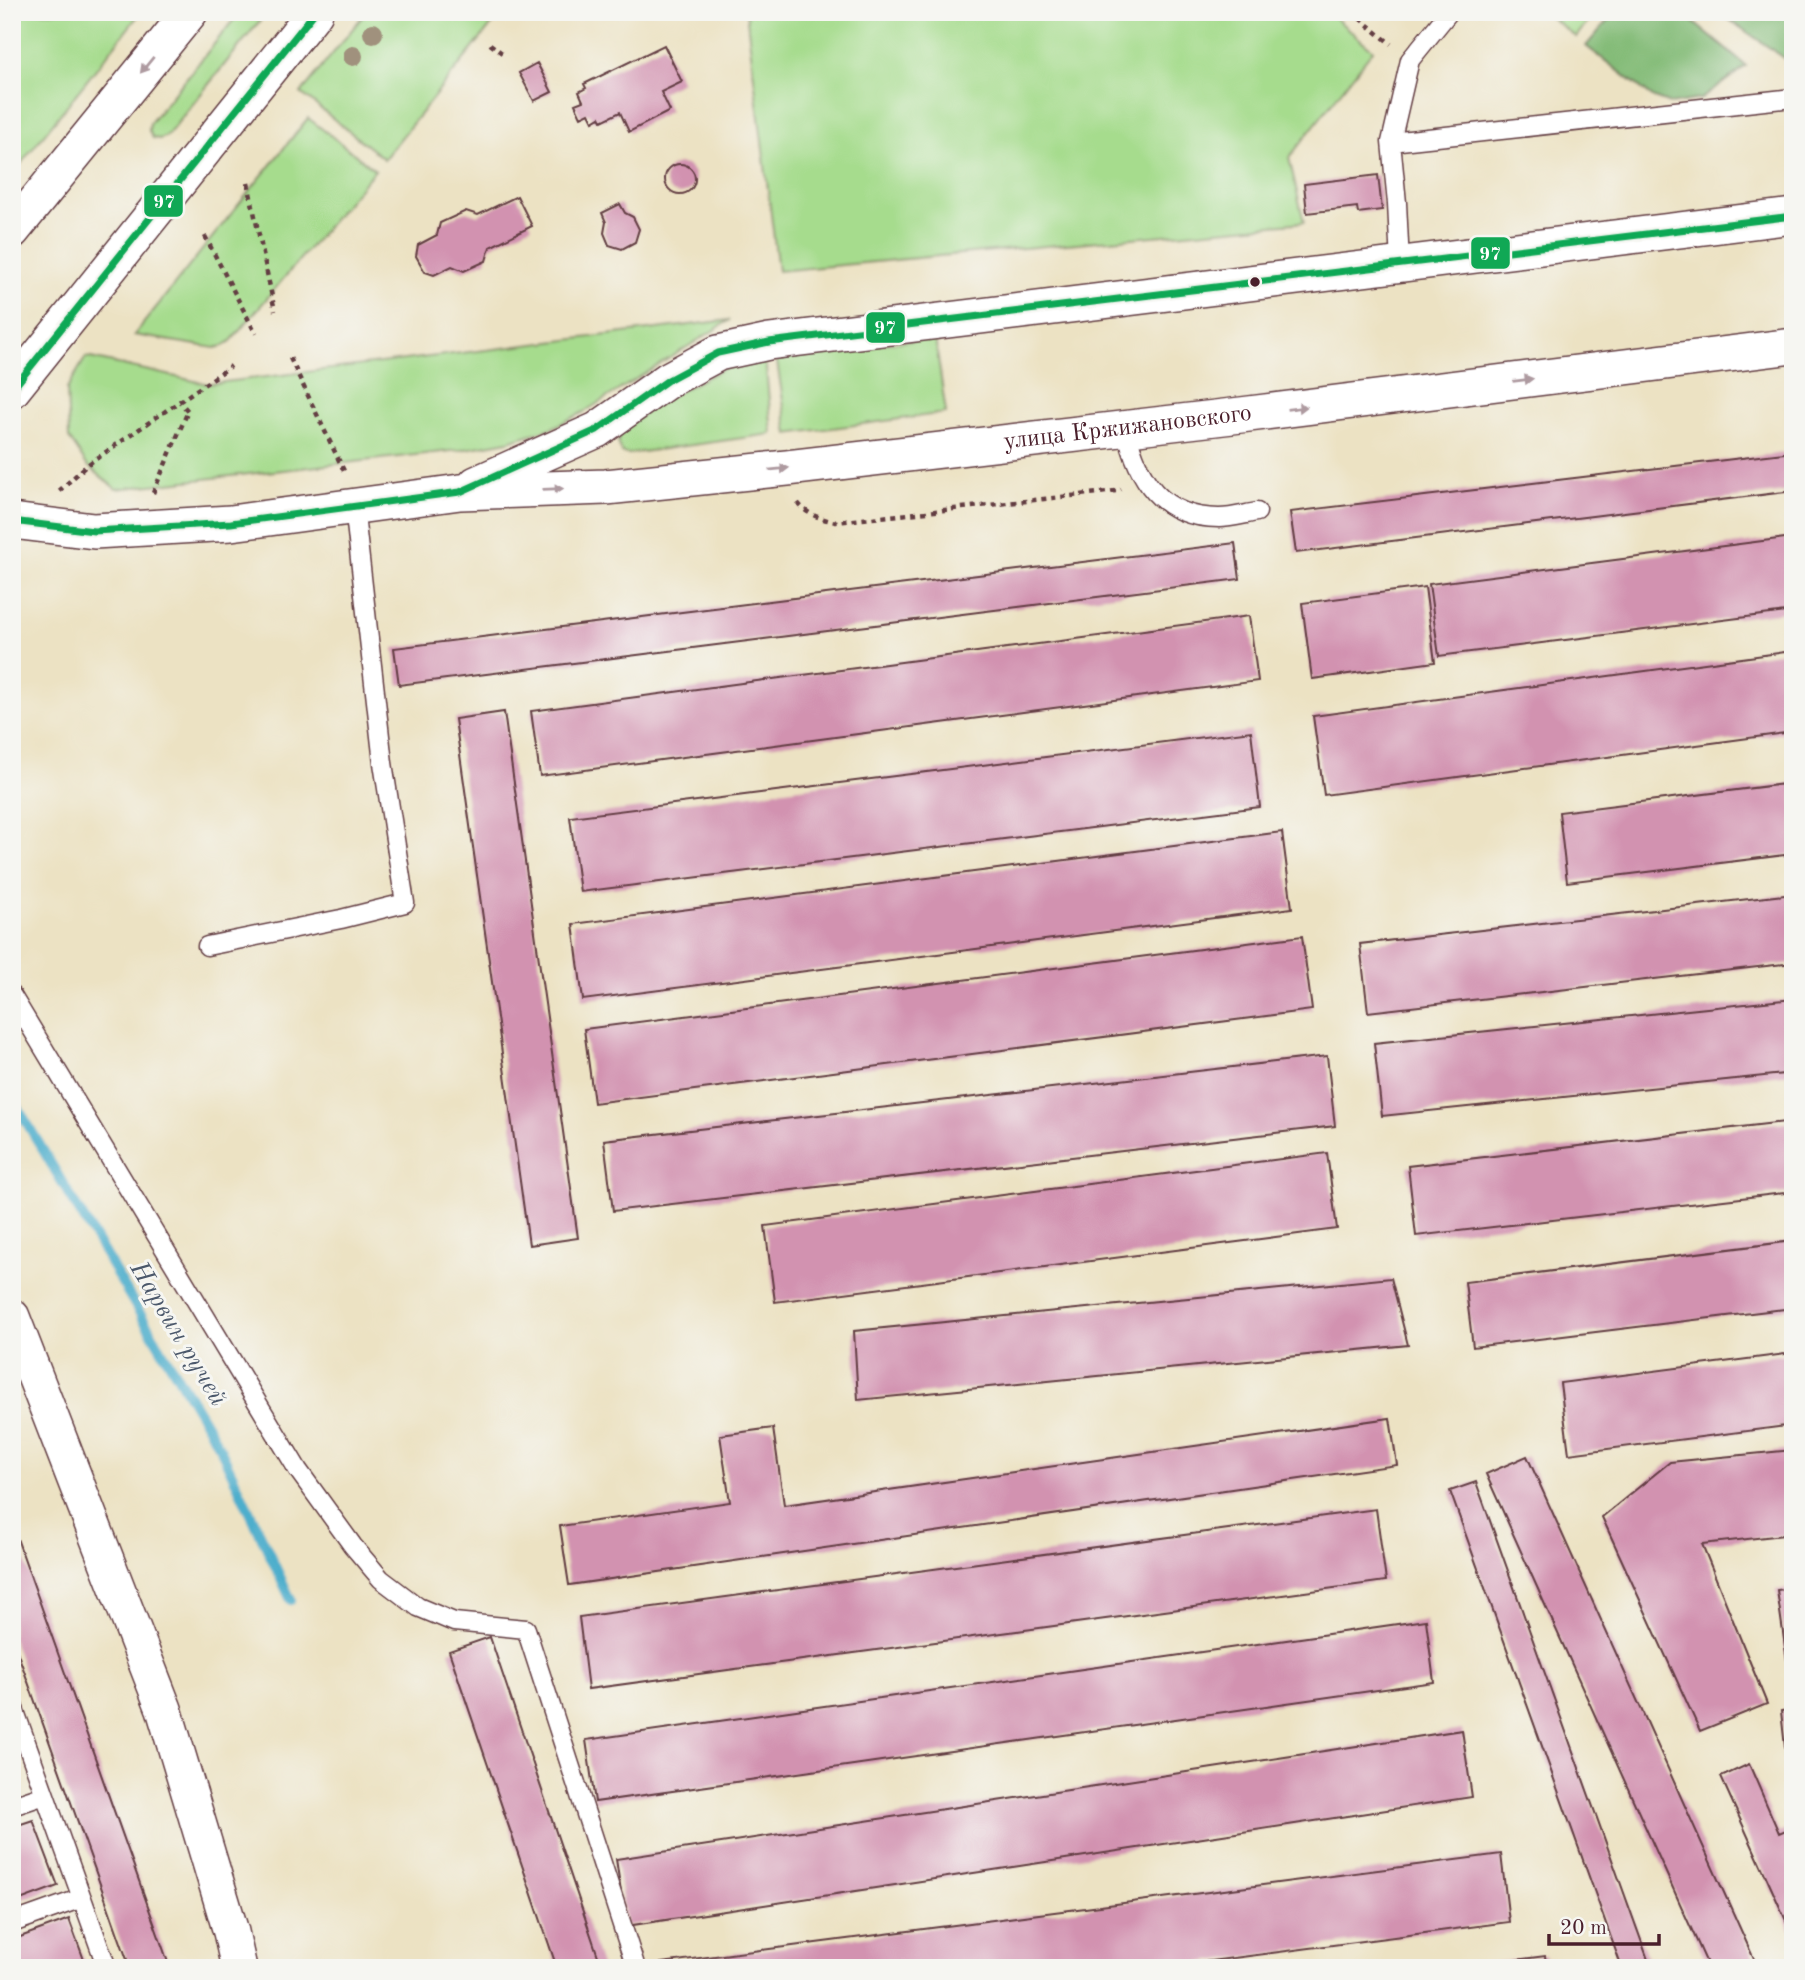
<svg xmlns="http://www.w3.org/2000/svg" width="1805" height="1980" viewBox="0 0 1805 1980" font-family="'Old Standard TT',serif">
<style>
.green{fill:#a6dc8d;stroke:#787e5c;stroke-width:2}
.forest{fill:#84bc78;stroke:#676e52;stroke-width:2}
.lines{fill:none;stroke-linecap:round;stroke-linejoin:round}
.stream{stroke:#4daecc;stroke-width:10}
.building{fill:#d292b0}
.service-casing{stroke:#623c42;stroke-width:21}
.minor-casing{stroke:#623c42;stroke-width:38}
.path{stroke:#623c42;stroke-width:4.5;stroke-dasharray:5 5;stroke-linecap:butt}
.service{stroke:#fff;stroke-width:18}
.minor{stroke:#fff;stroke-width:35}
.bus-1-casing{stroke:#f6f6f2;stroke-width:12}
.bus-1{stroke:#10a855;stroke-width:7}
.tree{fill:#a0917d}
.oneway{fill:#ae9aa0}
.bus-dot{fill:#4a1f2b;stroke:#f6f6f2;stroke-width:2.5}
.labels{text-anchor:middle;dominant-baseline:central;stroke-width:6;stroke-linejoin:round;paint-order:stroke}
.street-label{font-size:24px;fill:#4a1f2b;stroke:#f6f6f2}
.water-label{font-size:26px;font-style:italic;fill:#4b586b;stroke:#f6f6f2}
.line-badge{stroke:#f6f6f2;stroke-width:2.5}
.badge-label{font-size:19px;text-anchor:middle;font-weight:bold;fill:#fff}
</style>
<rect width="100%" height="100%" fill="#f6f6f2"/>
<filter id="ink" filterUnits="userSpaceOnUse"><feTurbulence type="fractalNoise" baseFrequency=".0143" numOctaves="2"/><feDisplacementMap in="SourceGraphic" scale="14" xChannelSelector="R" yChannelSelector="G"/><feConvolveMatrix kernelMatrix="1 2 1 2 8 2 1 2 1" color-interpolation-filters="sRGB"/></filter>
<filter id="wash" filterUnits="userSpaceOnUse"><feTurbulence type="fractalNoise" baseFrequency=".00686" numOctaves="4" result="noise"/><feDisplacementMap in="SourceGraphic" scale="28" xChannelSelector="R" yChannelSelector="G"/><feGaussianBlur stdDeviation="1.57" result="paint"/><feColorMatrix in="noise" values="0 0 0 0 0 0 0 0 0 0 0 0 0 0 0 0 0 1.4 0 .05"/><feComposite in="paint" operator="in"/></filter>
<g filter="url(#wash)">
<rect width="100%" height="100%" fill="#ece2c3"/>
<path class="green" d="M12,12h129l-129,163z
M240,12h27l-100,124 -7,3 -7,-1 -4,-7 1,-8z
M366,12h136l-118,147 -83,-66z
M746,12h582l45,38 -84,108 15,64 -526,49z
M1544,12h51l-19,25z
M308,118l67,52 -144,171 -8,5 -8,2 -81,-13z
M730,320l-146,92 -32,16 -44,13 -48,9 -344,39 -29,-24 -18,-27 -2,-49 19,-32 122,27z
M935,338l11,75 -158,21 -12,-79z
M765,357l7,77 -144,20 -6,-1 -4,-10 2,-10 38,-31 78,-40z"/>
<path class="forest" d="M1615,12h66l65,54 -45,33 -31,5 -16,-6 -68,-52z
M1727,12h66v52l-69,-48z"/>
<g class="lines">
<path class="stream" d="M12,1098l208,350 71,152"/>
</g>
<g id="blocks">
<path class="building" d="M664,45l18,37 -21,10 9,19 -41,21 -9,-20 -18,9 -2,-4 -7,4 -4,-8 -8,4 -6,-13 8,-3 -4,-9 7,-4 -2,-4z
M537,63l15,29 -18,9 -15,-28z
M665 179a15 15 0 1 1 30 0a15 15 0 1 1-30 0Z
M1378,175l4,35 -24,3 -1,-6 -50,6 -3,-29z
M517,196l15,30 -42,21 -4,14 -22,10 -12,-5 -18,9 -9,-3 -9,-16 2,-11 19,-10 3,-12 26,-12 12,4z
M620,204l5,9 8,4 6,12 -4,13 -13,7 -13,-4 -5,-12 2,-11 -4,-9z
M1793,452v39l-497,62 -6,-41z
M1793,537v74l-354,45 -10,-72z
M1235,543l5,36 -841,106 -5,-37z
M1425,587l10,75 -123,17 -10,-76z
M1249,616l9,65 -718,95 -9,-65z
M1793,651v81l-469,63 -11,-79z
M504,712l74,526 -49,7 -74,-526z
M1251,731l9,76 -680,85 -10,-75z
M1793,783v71l-226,28 -8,-70z
M1282,832l10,76 -709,92 -10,-76z
M1793,894v69l-425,49 -8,-68z
M1302,936l10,74 -718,93 -10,-74z
M1793,999v74l-411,43 -8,-73z
M1327,1056l8,70 -722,85 -9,-71z
M1793,1121v71l-377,44 -8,-70z
M1327,1153l10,76 -562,73 -10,-76z
M1793,1241v67l-320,39 -8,-65z
M1391,1278l17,67 -550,55 -4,-69z
M1793,1353v72l-224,29 -9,-71z
M1390,1418l7,47 -828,120 -9,-59 170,-24 -10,-67 53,-7 11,77z
M1793,1450v84l-91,10 65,160 -67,27 -98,-214 68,-55z
M1527,1456l231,512h-49l-223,-494z
M1476,1482l175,486h-29l-172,-477z
M1376,1509l10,72 -798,108 -9,-72z
M13,1527l157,441h-40l-118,-331z
M1793,1588v73h-6l-10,-71z
M1426,1620l8,62 -839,120 -9,-62z
M490,1637l112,331h-45l-108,-317z
M1793,1709v92h-2l-10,-90z
M1462,1730l10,67 -846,129 -10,-67z
M1749,1764l30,69 14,-6v109l-72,-159z
M33,1820l25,66 -46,17v-76z
M1501,1854l8,68 -352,46h-495l-1,-5z
M69,1919l18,49h-75v-28z
M1545,1956l2,12h-77v-2z"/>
</g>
</g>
<g filter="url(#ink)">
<use href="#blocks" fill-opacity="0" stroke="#623c42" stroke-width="2"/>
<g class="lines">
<defs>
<path id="service" d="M1391,142l402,-44
M1400,264l-3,-61 -6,-61 19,-82 39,-48
M1126,428c11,51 35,90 93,90 12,0 26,-4 38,-6
M207,946l134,-27 64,-16 -22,-140 -29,-257
M12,996l286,474 55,76 28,33 37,28 36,15 72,7 110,339
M12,1703l95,265
M12,1806l33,-11
M12,1923l70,-25"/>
<g id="minor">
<path d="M12,231l178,-219"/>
<path d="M12,390l303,-378"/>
<path d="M476,484l121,-54 71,-50 50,-27 51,-11 1024,-126"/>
<path id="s1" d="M12,521l82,10 137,-8 229,-31 146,-5 181,-19 454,-53 552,-69"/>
<path d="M12,1317l152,392 67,223 8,36"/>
</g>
</defs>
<use href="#service" class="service-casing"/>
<use href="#minor" class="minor-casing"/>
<path class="path" d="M1352,12l39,32
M490,44l12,9
M248,183l27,128
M205,236l51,98
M290,358l54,113
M59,491l28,-26 144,-99
M153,493l35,-82 -8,-9
M798,503c9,12 24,16 38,19l280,-31 5,-2"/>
<use href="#service" class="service"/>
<use href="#minor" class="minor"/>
<defs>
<path id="bus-1" d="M12,390l303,-378
M12,521l82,10 137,-8 229,-31 137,-62 71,-50 50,-27 51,-11 1024,-126"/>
</defs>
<use href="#bus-1" class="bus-1-casing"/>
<use href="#bus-1" class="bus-1"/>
</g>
<g class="tree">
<circle cx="373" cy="33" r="10"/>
<circle cx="353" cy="56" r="10"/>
</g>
<defs><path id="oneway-solid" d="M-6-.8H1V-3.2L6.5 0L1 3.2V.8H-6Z" transform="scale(1.75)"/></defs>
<g class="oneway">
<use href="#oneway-solid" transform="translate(147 65) rotate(129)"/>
<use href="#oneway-solid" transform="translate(1523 380) rotate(-7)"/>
<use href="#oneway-solid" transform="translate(1297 408) rotate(-7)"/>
<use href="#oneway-solid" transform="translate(779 469) rotate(-6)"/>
<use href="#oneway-solid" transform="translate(553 489) rotate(-2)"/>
</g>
</g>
<circle class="bus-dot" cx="1255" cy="282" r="6"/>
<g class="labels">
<g class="street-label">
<text stroke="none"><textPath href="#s1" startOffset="1122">улица Кржижановского</textPath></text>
</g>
<g class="water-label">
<text transform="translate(178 1334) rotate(59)">Нарвин ручей</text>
</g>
</g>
<g class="line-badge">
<rect x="143" y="184" width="41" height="34" rx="7" fill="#10a855"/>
<rect x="1470" y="236" width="41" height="34" rx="7" fill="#10a855"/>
<rect x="865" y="311" width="41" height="33" rx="7" fill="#10a855"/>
</g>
<g class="badge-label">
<text x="164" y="208">97</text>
<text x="1490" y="260">97</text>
<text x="885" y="334">97</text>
</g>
<rect width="1805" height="1980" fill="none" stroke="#f6f6f2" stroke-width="42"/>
<path d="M1549 1934v10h110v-10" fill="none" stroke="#4a1f2b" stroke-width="3.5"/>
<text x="1560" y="1934" font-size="21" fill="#4a1f2b" stroke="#f6f6f2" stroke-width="5" paint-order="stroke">20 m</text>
</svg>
